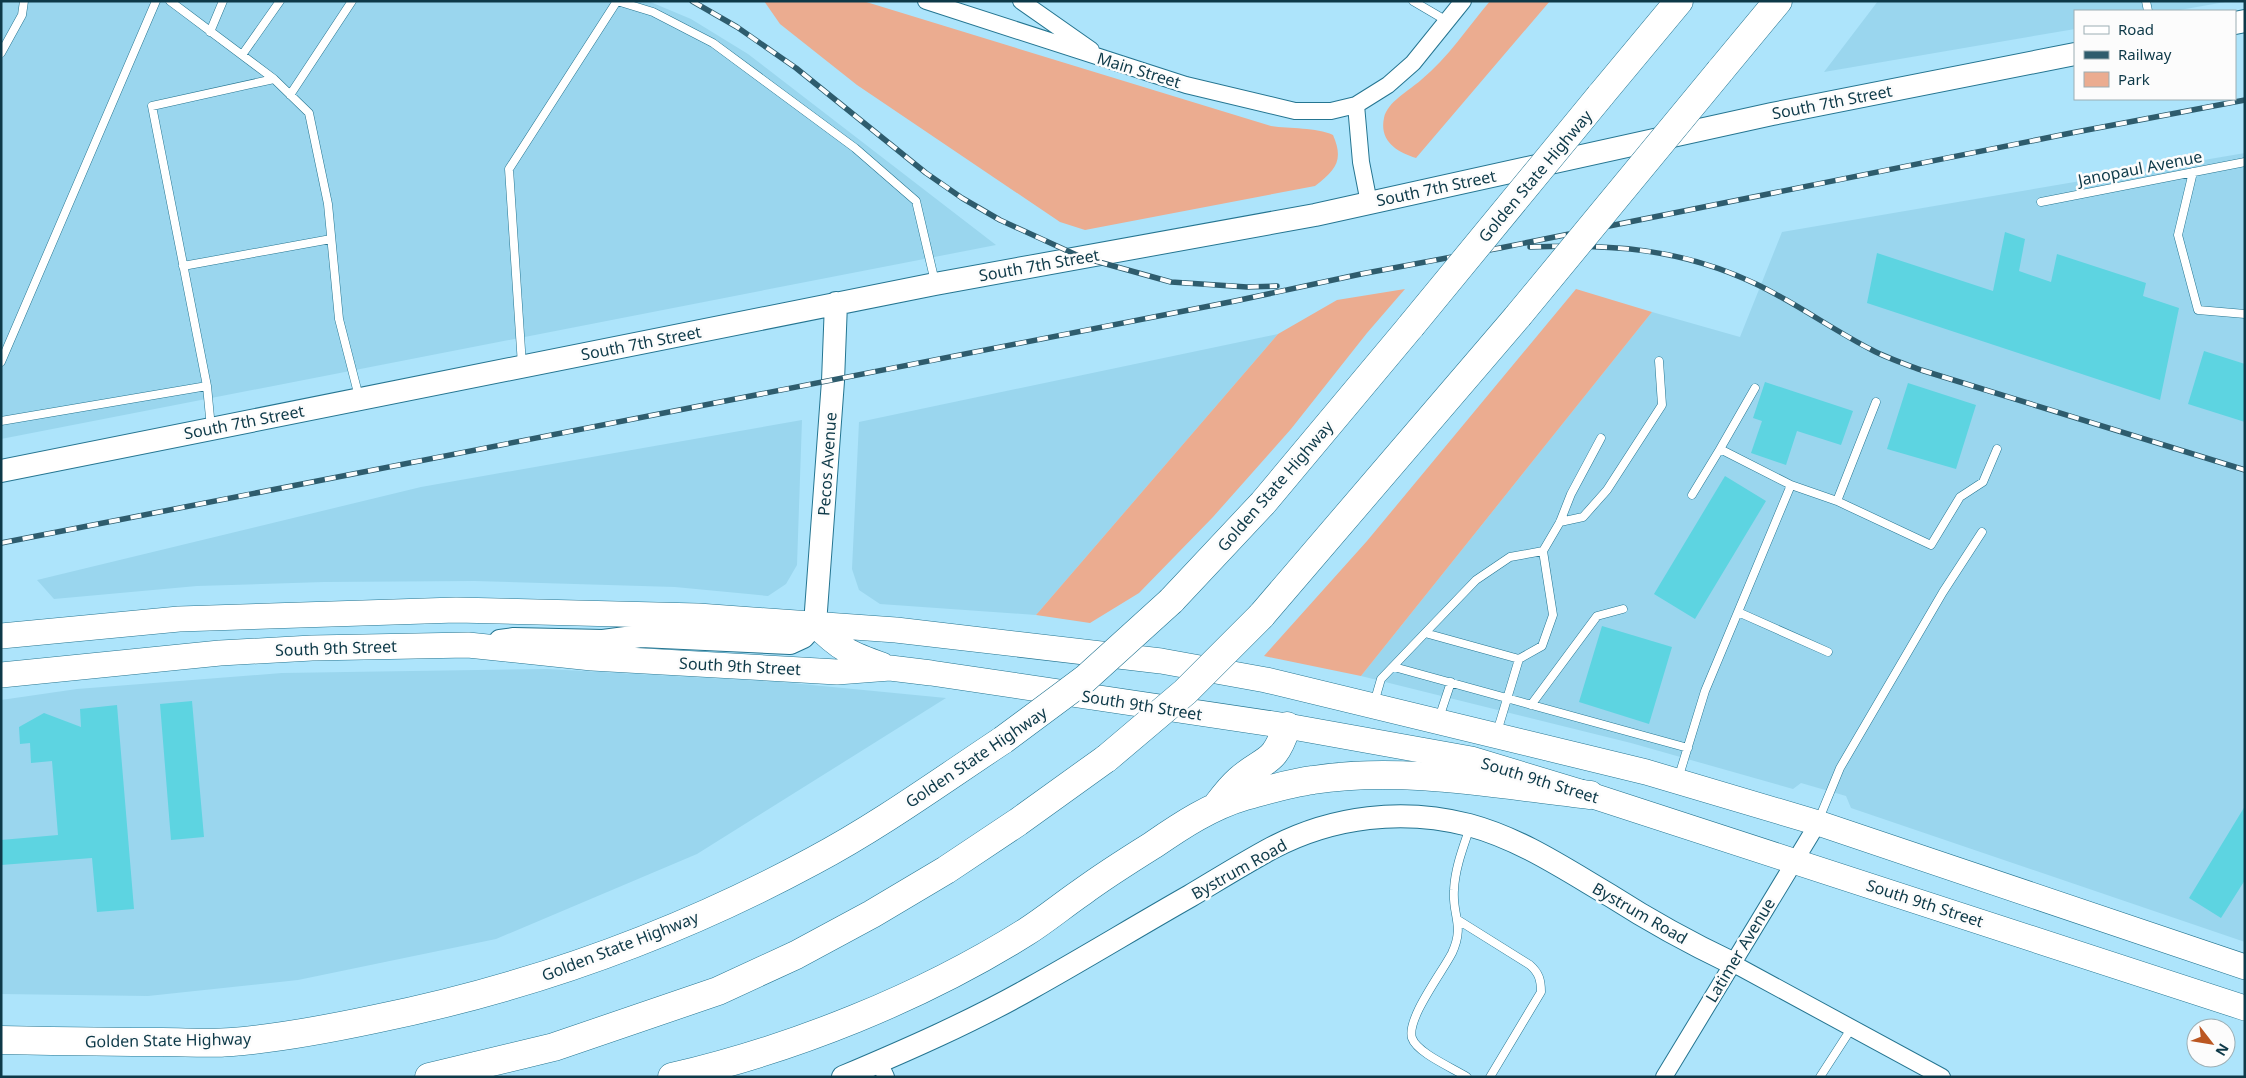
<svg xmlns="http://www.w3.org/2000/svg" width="2246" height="1078" viewBox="0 0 2246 1078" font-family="'Noto Sans',sans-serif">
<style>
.built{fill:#9ad6ee}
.green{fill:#ebac90}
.building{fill:#5dd4e1}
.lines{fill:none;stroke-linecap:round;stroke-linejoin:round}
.lane-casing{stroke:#257591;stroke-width:9}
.street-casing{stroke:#257591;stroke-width:18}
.secondary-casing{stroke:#257591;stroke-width:24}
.primary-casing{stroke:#257591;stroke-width:26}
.highway-casing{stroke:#257591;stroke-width:29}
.lane{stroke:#fff;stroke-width:8}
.street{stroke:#fff;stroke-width:16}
.secondary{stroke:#fff;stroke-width:22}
.primary{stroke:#fff;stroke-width:25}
.highway{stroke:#fff;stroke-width:28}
.rail-casing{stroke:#2e5c6d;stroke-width:5.5}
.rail{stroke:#fcfcfc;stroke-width:4;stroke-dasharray:11;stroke-linecap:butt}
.highway-bridge-casing{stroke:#257591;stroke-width:29;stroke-linecap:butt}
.highway-bridge{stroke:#fff;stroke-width:28}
.labels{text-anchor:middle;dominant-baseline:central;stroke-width:5;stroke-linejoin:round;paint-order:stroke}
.street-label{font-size:16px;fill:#0d3948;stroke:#fcfcfc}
</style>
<rect width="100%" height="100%" fill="#ade4fb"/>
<path class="built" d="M1,1h647l43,18 57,35 248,191 -995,194z
M1878,1h353l-57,10h-99v18l-251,43z
M2245,153v789l-394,-134 -5,-12 -45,-13 -8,6 -162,-46 -270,-67 291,-364 88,25 42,-105z
M1278,334l-242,281 -156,-11 -21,-14 -7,-21 7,-147z
M802,420l-5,145 -11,19 -18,12 -93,-9 -201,-6 -150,1 -127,4 -143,13 -17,-19 384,-93z
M547,669l234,13 165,16 -249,156 -201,85 -198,41 -150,16 -147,-2v-294l76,-11 205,-16z"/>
<path class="green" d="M764,1h99l408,125c19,3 45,1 62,9 11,25 3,35 -18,51l-230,44 -25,-8 -203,-137 -77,-61z
M1490,1h60l-134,157c-19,-6 -37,-17 -32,-40 3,-16 26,-28 37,-38 27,-22 47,-53 69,-79z
M1405,289l-38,44 -76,96 -78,88 -74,76 -49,30 -54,-8 242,-281 59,-34z
M1576,289l76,23 -291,364 -97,-20 103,-115z"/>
<path class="building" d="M2005,232l20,7 -6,32 32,11 6,-28 89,29 -3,13 36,12 -19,92 -293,-97 10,-50 116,38z
M2204,351l41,13v58l-57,-18z
M1765,382l88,29 -12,34 -44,-14 -11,34 -35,-12 11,-32 -9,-3z
M1908,383l68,22 -20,64 -69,-20z
M1725,476l41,25 -71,118 -41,-25z
M1602,626l70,21 -23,77 -70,-22z
M192,701l12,136 -33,3 -11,-136z
M117,705l17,204 -37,3 -5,-54 -91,7v-25l57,-5 -6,-74 -21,2 -1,-20 -10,1 -1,-17 25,-14 37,14 -1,-18z
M2245,806v74l-24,38 -32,-20z"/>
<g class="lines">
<defs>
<path id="lane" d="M170,1l104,78
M1413,1l34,20
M2146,1l2,10
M210,32l13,-31
M1,53l21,-38 2,-14
M242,55l38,-54
M290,95l62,-94
M2193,172l-15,63 20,75 47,4
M2041,202l204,-40
M183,266l148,-27
M1,362l155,-361
M522,365l-13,-196 108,-168 36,11 60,31 142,105 61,53 19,81
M1755,388l-35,61 71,36
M1,421l206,-35
M211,428l-4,-42 -55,-280 122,-27 35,34 19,91 11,115 20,78
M1692,495l28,-46
M1837,501l39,-99
M1560,522l23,-5 24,-27 55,-85 -3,-44
M1738,612l90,40
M1425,633l51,-53 34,-23 33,-6 17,-29 11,-28 30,-56
M1519,659l23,-13 11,-31 -10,-64
M1394,667l294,81
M1374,703l7,-24 44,-46 94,26 -22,73
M1531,705l66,-89 26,-7
M1439,718l12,-36
M1678,779l27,-88 86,-206 46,16 94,44 29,-48 23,-15 14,-33
M1819,819l21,-51 103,-176 39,-60
M1458,920l72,45c9,8 11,15 11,27l-51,85
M1467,1077c-14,-9 -50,-24 -55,-39 -6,-19 31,-67 40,-85 13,-28 0,-37 2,-63 1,-22 9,-42 16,-63
M1820,1077l31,-48"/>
<path id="street" d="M926,1l260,84 109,26h36l25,-6
M1021,1l70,49
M1369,203l-8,-41 -5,-57 32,-20 25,-22 50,-62
M1732,963l210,114
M879,1062l7,15
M1664,1077l154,-254"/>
<path id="secondary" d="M2235,23l10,-2
M1,471l934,-187 380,-69 457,-101 303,-60
M500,641l14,-2 89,2 38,-5 149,7 13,-6 12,-13 18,-243 3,-78
M843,1077c64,-27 128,-55 188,-89 54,-30 106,-62 159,-92 27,-16 54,-33 82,-48 61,-32 131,-40 197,-23 52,14 96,44 142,71 39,25 79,47 121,67"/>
<path id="primary" d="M815,624c24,25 36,30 67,41
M1,636l178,-17 277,-9 242,6 198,14 265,31 105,19 380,92 172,51 427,144
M1,675l219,-22 92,-5 156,-3 124,13 245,14 53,-4 41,5 356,53 184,33 119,36 655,213"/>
<path id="highway" d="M1720,71l58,-70
M1600,96l79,-95
M1171,601l92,-98 148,-177
M1261,616l257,-300
M1218,804c6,-8 13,-17 21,-24 26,-23 35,-14 48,-54
M1,1040c54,1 108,2 161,2 23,0 47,2 70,0 48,-4 96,-13 143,-23 153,-31 301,-84 438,-158 66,-35 128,-80 190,-121
M429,1077l125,-30 164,-56 78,-36 76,-41 74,-44 72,-48 89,-64
M672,1077c121,-28 249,-79 354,-145 19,-12 37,-27 56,-40 23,-17 47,-32 71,-47 29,-20 58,-39 92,-49 22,-6 45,-13 68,-16 90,-14 187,5 277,15"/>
</defs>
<use href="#lane" class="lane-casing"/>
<use href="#street" class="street-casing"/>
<use href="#secondary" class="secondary-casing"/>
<use href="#primary" class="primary-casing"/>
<use href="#highway" class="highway-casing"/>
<use href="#lane" class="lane"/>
<use href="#street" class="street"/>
<use href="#secondary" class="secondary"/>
<use href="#primary" class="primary"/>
<use href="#highway" class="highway"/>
<defs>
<path id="rail" d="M692,1l45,26 59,41 130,105 36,25 38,22 81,37 90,25 76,5 30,-1
M1530,247c82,-3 150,1 226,37 40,19 77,46 116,66 15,8 33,14 49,20l324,100
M1,543l1234,-242 126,-27 139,-26 571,-115 174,-33"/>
</defs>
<use href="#rail" class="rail-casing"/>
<use href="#rail" class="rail"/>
<defs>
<path id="highway-bridge" d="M1518,316l202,-245
M1411,326l189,-230
M1003,740l82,-61 86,-78
M1107,758l78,-66 76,-76"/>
</defs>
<use href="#highway-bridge" class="highway-bridge-casing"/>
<use href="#highway-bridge" class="highway-bridge"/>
</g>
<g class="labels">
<g class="street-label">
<text transform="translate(1139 70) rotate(17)">Main Street</text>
<text transform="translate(1832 102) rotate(-11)">South 7th Street</text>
<text transform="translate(2140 168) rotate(-11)">Janopaul Avenue</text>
<text transform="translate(1535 176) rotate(-50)">Golden State Highway</text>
<text transform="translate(1436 188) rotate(-12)">South 7th Street</text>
<text transform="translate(1039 265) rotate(-10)">South 7th Street</text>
<text transform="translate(641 343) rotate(-11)">South 7th Street</text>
<text transform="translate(244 422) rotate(-11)">South 7th Street</text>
<text transform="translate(827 464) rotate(-86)">Pecos Avenue</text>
<text transform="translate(1275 486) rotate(-49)">Golden State Highway</text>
<text transform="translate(336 648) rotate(-2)">South 9th Street</text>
<text transform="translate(740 666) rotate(3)">South 9th Street</text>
<text transform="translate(1142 705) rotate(9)">South 9th Street</text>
<text transform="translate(976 757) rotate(-34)">Golden State Highway</text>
<text transform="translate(1540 780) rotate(17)">South 9th Street</text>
<text transform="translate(1239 869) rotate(-29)">Bystrum Road</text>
<text transform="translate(1925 903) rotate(18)">South 9th Street</text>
<text transform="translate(1640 913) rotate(30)">Bystrum Road</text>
<text transform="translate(620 946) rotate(-21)">Golden State Highway</text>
<text transform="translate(1740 950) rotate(-59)">Latimer Avenue</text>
<text transform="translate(168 1040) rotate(-1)">Golden State Highway</text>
</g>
</g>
<rect width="2246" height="1078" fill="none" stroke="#0d3948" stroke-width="5"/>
<rect x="2074" y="10" width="162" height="90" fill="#fcfcfc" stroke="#9caeb4"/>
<rect x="2084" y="26" width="25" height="8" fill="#ffffff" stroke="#9caeb4"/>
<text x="2118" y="35" font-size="15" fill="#0d3948">Road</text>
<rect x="2084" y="51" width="25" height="8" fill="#2e5c6d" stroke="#9caeb4"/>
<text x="2118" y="60" font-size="15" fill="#0d3948">Railway</text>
<rect x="2084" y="72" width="25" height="15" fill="#ebac90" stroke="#9caeb4"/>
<text x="2118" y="85" font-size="15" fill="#0d3948">Park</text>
<g transform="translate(2211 1043) rotate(121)"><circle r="24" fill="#fcfcfc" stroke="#9caeb4"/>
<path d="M0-4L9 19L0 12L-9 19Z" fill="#bb5722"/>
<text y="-8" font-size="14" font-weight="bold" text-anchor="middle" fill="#0d3948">N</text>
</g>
</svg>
